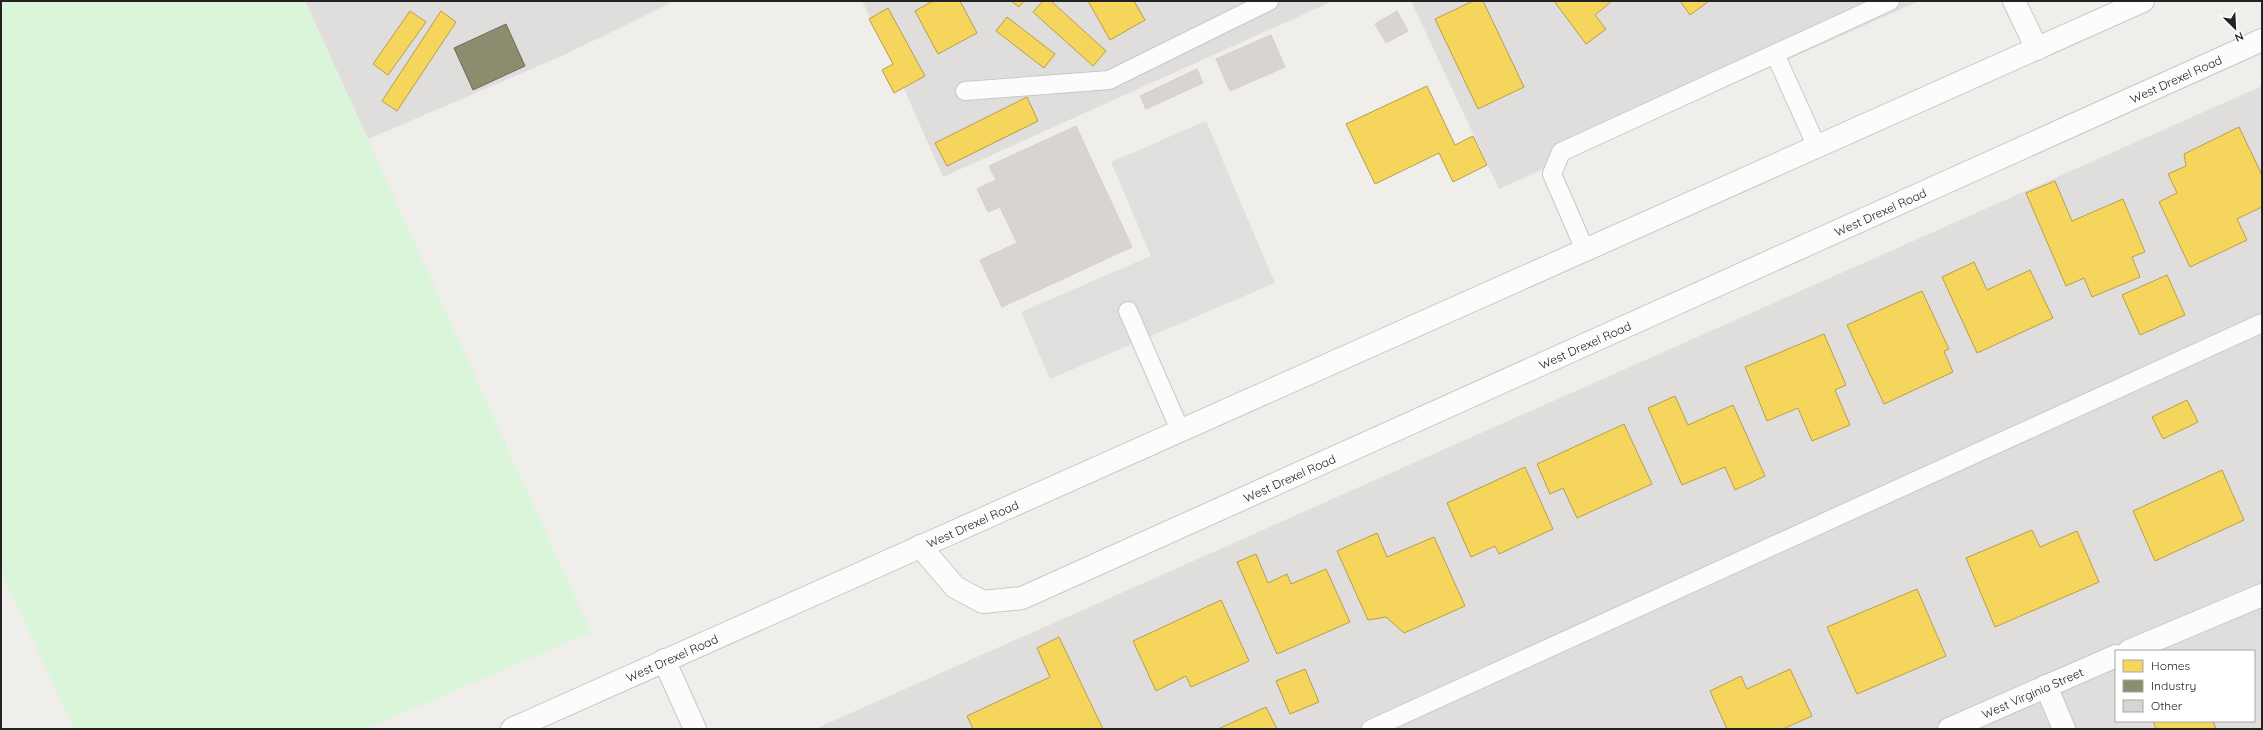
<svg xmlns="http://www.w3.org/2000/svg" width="2263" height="730" viewBox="0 0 2263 730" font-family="Quicksand,sans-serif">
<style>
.residential{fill:#dfdedc;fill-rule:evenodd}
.park{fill:#daf5da}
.parking{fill:#e0dfde}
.homes{fill:#f6d55c;stroke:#b69f4b}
.industry{fill:#8c8c6e;stroke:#6c6c57}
.building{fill:#d7d4d2;stroke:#d3d0cc}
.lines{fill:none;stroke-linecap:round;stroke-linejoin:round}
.service-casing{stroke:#c9c8c7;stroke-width:20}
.minor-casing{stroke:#c9c8c7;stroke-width:24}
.tertiary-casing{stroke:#c9c8c7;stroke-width:24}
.service{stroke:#fdfcfc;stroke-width:18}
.minor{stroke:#fdfcfc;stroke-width:22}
.tertiary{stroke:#fdfcfc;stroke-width:22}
.labels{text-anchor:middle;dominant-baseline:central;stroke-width:4;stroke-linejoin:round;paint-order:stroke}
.street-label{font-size:12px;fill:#222;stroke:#fff}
</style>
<rect width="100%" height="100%" fill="#f0eeeb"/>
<path class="residential" d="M305,1h370l-111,54 -196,84z
M862,1h471l-390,176 -50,-113z
M1411,1h508l-420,188z
M2262,86v643h-1447zM2116,651h138v70h-138z"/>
<path class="park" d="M1,1h304l286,631 -225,97h-292l-73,-158z"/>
<path class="parking" d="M1206,121l69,162 -225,96 -29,-67 130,-56 -40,-94z"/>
<path class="homes" d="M933,1h27l17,32 -39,21 -23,-43z
M1011,1h13l-5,6z
M1043,1h8l55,50 -13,15 -60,-54z
M1088,1h46l11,19 -35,20z
M1473,1h10l41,86 -46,22 -43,-90z
M1554,1h58l-17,14 11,14 -20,15z
M1680,1h29l-19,14z
M888,8l37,68 -31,17 -12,-23 11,-6 -24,-45z
M410,11l16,11 -38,53 -15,-11z
M441,11l15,11 -59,89 -15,-10z
M1007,17l48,37 -11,14 -48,-37z
M1427,86l28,59 18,-9 14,29 -34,17 -14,-29 -64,31 -29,-60z
M1027,97l11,24 -91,45 -12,-23z
M2239,127l23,48v32l-25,12 10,21 -57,27 -31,-65 18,-9 -9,-19 18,-8 -2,-12z
M2055,181l17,40 51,-22 22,53 -13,5 8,20 -48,20 -8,-19 -18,8 -40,-93z
M1974,262l13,28 43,-20 23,48 -76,35 -35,-76z
M2167,275l18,40 -45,20 -18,-40z
M1922,291l27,58 -5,2 9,21 -69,32 -37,-79z
M1824,334l22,51 -11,5 15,35 -38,16 -14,-33 -31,13 -22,-54z
M1675,396l13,29 45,-20 32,71 -30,14 -10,-23 -43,18 -34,-77z
M2187,400l11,22 -35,17 -11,-22z
M1624,424l28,60 -75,34 -14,-30 -13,6 -13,-30z
M1525,467l28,62 -54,25 -4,-8 -24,11 -24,-54z
M2222,470l22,50 -89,41 -22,-50z
M2032,530l8,17 37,-16 22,51 -104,45 -29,-69z
M1377,533l10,24 47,-20 31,69 -61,27 -18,-16 -18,3 -31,-69z
M1256,554l12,29 19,-9 4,10 35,-15 24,53 -73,32 -40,-92z
M1917,589l29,67 -89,38 -30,-67z
M1221,600l28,61 -58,26 -5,-11 -30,15 -23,-50z
M1059,637l44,92h-130l-6,-13 83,-39 -13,-29z
M1305,669l14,33 -29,12 -14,-33z
M1790,669l22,47 -29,13h-56l-17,-38 31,-15 6,13z
M1266,707l11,22h-59z
M2153,721h60l3,8h-60z"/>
<path class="industry" d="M506,24l19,42 -52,24 -19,-42z"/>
<path class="building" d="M1397,11l11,20 -22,12 -11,-19z
M1271,35l14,32 -55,24 -14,-32z
M1197,69l6,14 -57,26 -6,-13z
M1076,126l56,121 -130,60 -22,-47 37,-17 -17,-36 -12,5 -11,-23 19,-9 -7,-14z"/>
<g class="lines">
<defs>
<path id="service" d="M1775,54l42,93
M965,91l144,-11 160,-79
M1585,250l-33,-76 9,-22 329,-151
M1128,311l52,119
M1371,729l891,-406"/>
<g id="minor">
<path d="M2014,1l23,48"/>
<path id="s1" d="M920,546l35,41 28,15 39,-4 1240,-558"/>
<path d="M2129,651l133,-56"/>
<path d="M664,660l31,69"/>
<path d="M2046,686l18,43"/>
<path id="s2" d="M1949,729l167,-73"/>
</g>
<g id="tertiary">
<path id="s3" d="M512,729l1631,-728"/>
</g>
</defs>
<use href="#service" class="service-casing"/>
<use href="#minor" class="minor-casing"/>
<use href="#tertiary" class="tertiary-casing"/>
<use href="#service" class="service"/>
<use href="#minor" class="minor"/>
<use href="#tertiary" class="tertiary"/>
</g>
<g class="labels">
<g class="street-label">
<text stroke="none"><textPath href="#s1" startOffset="1390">West Drexel Road</textPath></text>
<text stroke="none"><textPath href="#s1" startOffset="1066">West Drexel Road</textPath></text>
<text stroke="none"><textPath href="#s1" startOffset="742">West Drexel Road</textPath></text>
<text stroke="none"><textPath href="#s1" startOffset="418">West Drexel Road</textPath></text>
<text stroke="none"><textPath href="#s3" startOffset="504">West Drexel Road</textPath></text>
<text stroke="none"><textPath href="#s3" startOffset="175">West Drexel Road</textPath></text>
<text stroke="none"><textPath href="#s2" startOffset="91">West Virginia Street</textPath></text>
</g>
</g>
<rect width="2263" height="730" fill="none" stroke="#222222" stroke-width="4"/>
<rect x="2115" y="650" width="140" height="72" fill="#ffffff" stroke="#a7a7a7"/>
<rect x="2123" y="660" width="20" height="12" fill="#f6d55c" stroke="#a7a7a7"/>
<text x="2151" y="670" font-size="12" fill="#222222">Homes</text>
<rect x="2123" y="680" width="20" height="12" fill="#8c8c6e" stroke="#a7a7a7"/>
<text x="2151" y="690" font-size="12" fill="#222222">Industry</text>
<rect x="2123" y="700" width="20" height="12" fill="#d7d4d2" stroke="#a7a7a7"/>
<text x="2151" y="710" font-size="12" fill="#222222">Other</text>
<g transform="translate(2235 28) rotate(156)" stroke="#ffffff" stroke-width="3" paint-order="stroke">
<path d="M0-3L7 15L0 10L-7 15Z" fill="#222222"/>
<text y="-6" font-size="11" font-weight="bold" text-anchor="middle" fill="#222222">N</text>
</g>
</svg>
